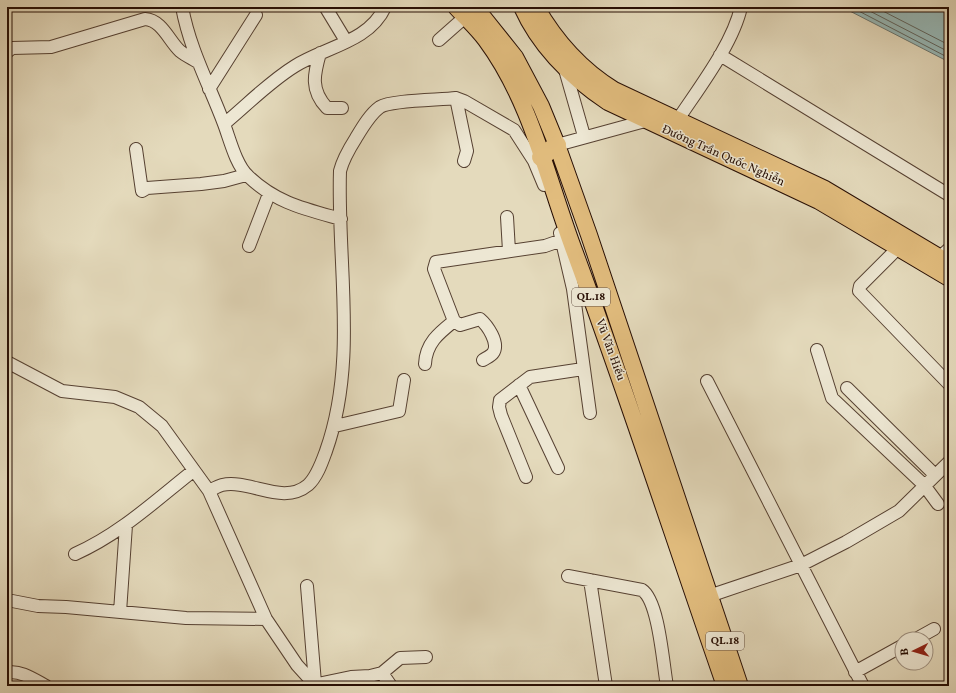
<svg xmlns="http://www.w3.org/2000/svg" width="956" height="693" viewBox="0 0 956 693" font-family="Vollkorn,serif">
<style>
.water{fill:#97b9b8;stroke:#6a7570}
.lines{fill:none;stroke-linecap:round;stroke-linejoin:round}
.shore{stroke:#5f645e;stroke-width:1}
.minor-casing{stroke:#564132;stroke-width:14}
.major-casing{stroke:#270e04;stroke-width:18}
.highway-casing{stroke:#270e04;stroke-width:20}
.minor{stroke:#ede7d3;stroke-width:12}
.major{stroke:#e2bd7e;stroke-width:16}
.highway{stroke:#e2bd7e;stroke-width:18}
.labels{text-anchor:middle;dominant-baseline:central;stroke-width:3;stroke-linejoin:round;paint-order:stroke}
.shield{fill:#ede7d3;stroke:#624f42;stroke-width:1}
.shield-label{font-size:11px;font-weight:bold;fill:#270e04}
.street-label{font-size:12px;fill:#270e04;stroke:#ede7d3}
</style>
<rect width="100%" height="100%" fill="#e4dabc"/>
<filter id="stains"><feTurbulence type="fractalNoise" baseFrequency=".005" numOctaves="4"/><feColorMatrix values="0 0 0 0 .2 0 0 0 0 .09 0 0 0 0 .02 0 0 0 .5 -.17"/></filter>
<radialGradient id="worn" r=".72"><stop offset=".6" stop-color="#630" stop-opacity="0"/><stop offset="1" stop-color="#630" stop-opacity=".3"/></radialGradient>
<path class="water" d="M842,7h107v55z"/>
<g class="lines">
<path class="shore" d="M851,7l98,51
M862,7l87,45
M875,7l74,38"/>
<defs>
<path id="minor" d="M182,7c8,43 27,77 42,117 6,16 12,41 24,52 28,27 57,33 93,43
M326,8l20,33
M439,40l26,-23
M7,52l5,-4 39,-1 94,-28c17,1 24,22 35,32 5,4 11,7 16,10
M320,53c-6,21 -10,37 7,55h15
M720,55l229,140
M564,66l20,70
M209,89l47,-74
M456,98l11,53 -3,10
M677,121c21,-32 56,-77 64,-114
M224,124c23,-19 45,-42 71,-58 30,-19 74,-24 90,-59
M557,145l88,-24
M136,149l6,42 5,-3 54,-4 23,-3 22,-6
M507,217l2,34
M560,233l13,56 17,124
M902,242l-4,6 -38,38 -1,5 90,93
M249,246l20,-52
M940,257l9,-8
M817,350l15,48 92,87 14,19
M483,360c3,-2 8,-4 10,-7 7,-10 -6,-28 -13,-34l-20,6 -6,-4 -20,-52 2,-7 109,-16 17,-6
M7,362l55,29 53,6 24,10 23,19 47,65 57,128 31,46 19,21
M425,364c1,-21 14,-31 29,-43
M707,381l156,305
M519,385l39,83
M847,388l88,87
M335,426l64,-15 5,-31
M526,477l-25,-62 -2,-8 1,-7 30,-23 53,-8
M209,491c4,-2 9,-5 13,-6 28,-6 61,21 86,0 9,-8 14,-23 18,-34 32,-90 11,-186 14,-280 3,-12 9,-22 16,-33 6,-10 14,-24 24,-31 11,-7 61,-7 76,-9l8,3 50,29 20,31 10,24
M75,554c45,-20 80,-53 118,-83
M568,576l74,14c17,11 21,75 25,96
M590,580l16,106
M307,586l8,97
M709,596l92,-31 45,-23 53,-31 50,-49
M7,600l31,6 28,1 120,11 80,1
M120,612l6,-87
M916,639l18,-10
M855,672l47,-26
M7,673c12,-4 28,7 39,13
M382,673l9,13
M308,686l43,-9 19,-1 12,-3 18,-15 26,-1"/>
<path id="major" d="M456,7c10,11 21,21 30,33 46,62 62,142 89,213 53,144 100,289 150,433
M475,7l40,50 26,49 16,39 32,90 151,451
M522,7c18,40 50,71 86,95l211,99 130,77
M536,7c20,35 44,62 78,83l211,99 124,74"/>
<path id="highway" d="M541,157l16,-12"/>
</defs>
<use href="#minor" class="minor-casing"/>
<use href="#major" class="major-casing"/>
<use href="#highway" class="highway-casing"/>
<use href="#minor" class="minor"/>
<use href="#major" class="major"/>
<use href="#highway" class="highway"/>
</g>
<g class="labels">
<g class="shield">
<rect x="572" y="288" width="38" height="18" rx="3"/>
<rect x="706" y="632" width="38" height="18" rx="3"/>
</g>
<g class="shield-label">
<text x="591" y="297">QL.18</text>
<text x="725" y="641">QL.18</text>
</g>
<g class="street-label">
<text transform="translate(723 156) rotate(24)">Đường Trần Quốc Nghiễn</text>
<text transform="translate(610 350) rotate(70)">Vũ Văn Hiếu</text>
</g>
</g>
<rect width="956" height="693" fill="none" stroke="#e4dabc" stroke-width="24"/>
<rect x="8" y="8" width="940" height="677" fill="none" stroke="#270e04" stroke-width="2"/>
<rect x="12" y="12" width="932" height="669" fill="none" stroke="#270e04"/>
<g transform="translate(914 651) rotate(265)"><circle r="19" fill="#ede7d3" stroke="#9e9080"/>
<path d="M0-3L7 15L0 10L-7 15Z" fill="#8f2418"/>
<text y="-6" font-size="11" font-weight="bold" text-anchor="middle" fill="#270e04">B</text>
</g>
<rect width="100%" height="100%" filter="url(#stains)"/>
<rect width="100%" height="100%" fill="url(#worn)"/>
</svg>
